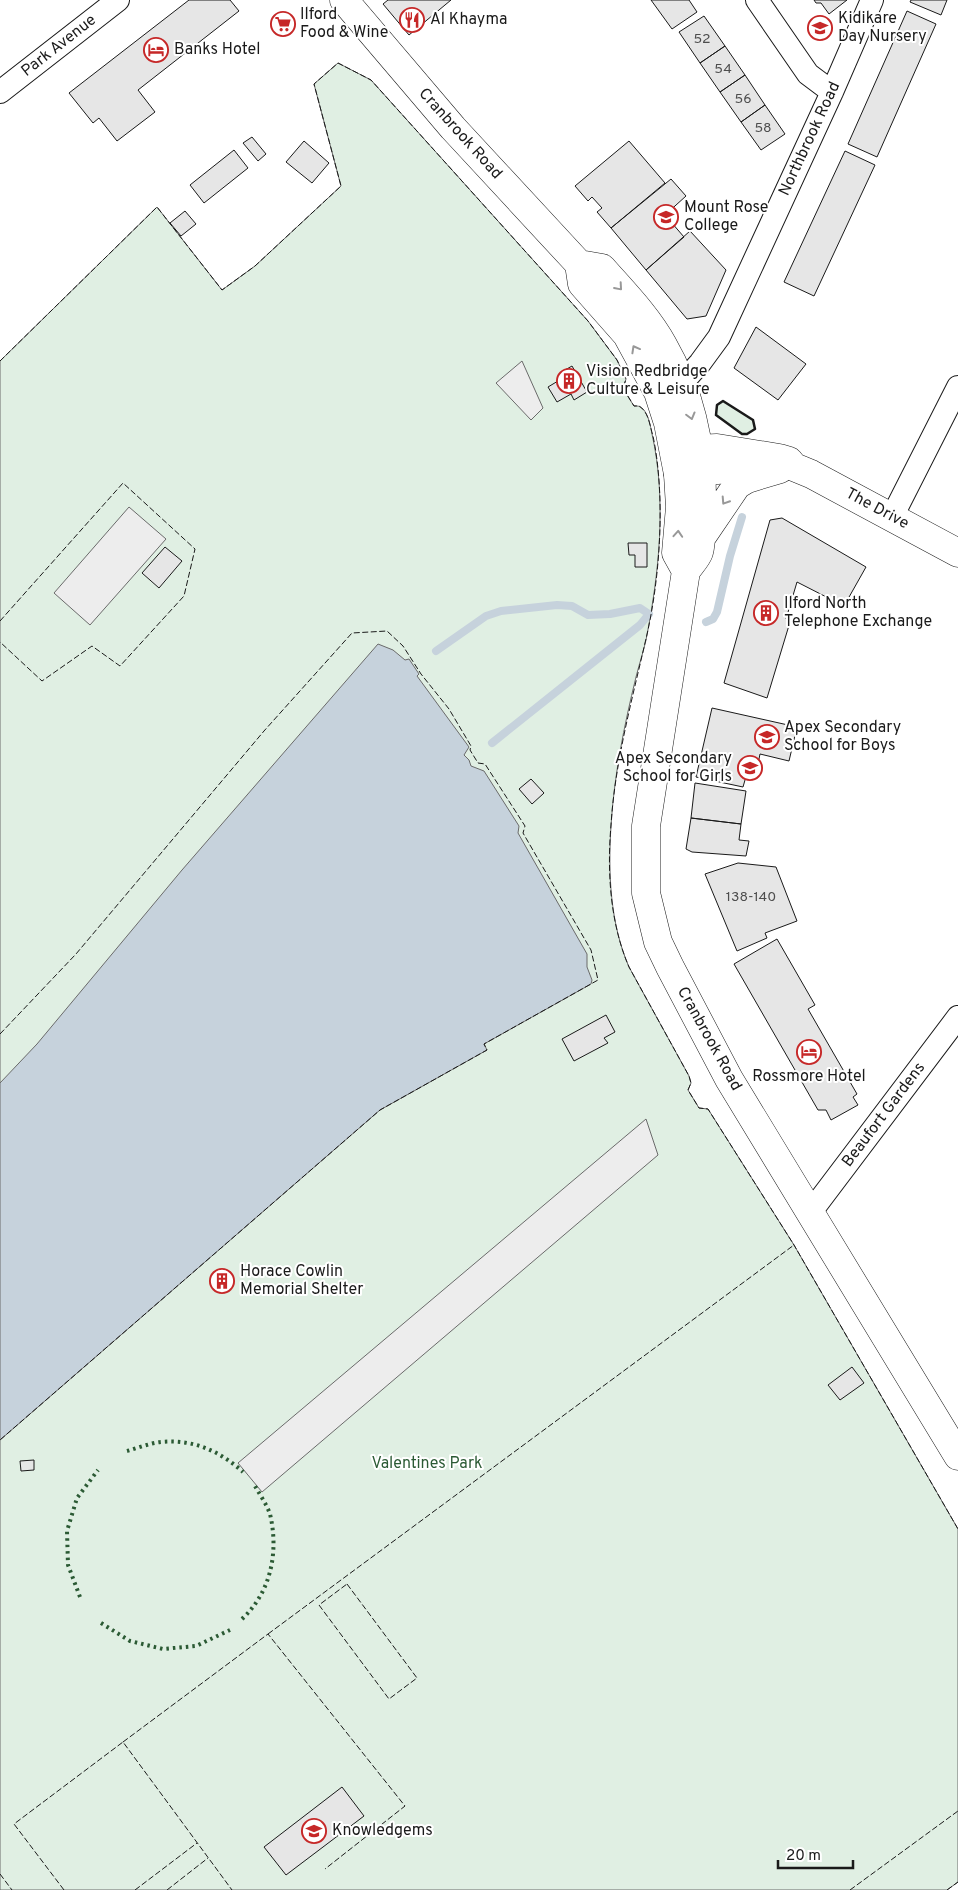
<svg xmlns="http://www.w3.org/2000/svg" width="958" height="1890" viewBox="0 0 958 1890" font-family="Overpass,sans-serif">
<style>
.green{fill:#e0efe3;stroke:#6a6a6a}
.parking{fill:#ededed;stroke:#6a6a6a}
.water{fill:#c6d2dc;stroke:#6a6a6a}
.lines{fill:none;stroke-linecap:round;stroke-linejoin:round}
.stream{stroke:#c6d2dc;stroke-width:8}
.building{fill:#e6e6e6;stroke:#1a1a1a}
.street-casing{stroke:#1a1a1a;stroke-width:24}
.secondary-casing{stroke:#1a1a1a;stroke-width:29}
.primary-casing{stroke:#1a1a1a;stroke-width:29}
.street{stroke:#fff;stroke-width:22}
.secondary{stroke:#fff;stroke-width:28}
.primary{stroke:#fff;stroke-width:28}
.hedge{stroke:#2b5a34;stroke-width:4;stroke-dasharray:2.5 4;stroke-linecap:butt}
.fence{stroke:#1a1a1a;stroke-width:1;stroke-dasharray:6 2.5;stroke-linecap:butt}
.wall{stroke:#1a1a1a;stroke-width:2.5}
.oneway{stroke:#989898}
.labels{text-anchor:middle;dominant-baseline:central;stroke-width:4;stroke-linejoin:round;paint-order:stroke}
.number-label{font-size:14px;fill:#4d4d4d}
.poi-label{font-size:16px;fill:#1a1a1a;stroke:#fff;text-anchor:start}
.street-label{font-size:16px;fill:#1a1a1a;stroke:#fff}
.park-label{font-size:16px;fill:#2b5a34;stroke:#fff}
</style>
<rect width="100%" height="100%" fill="#fff"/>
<path class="green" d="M338,63l33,17 217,241 29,39 9,19 -3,10 11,17c13,-2 16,18 18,28 15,67 7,140 -6,206 -3,13 -7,25 -10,37 -12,49 -22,99 -25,149 -3,47 -1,97 18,141l60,109 2,7 -3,7 11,18 9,1 86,136 164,284v353l-11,8h-947v-1529l157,-154 65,83 33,-24 86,-80 -27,-102z
M723,401l30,19 2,9 -8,5h-5l-26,-19 1,-10z"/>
<path class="parking" d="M522,361l21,47 -12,12 -35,-37z
M129,507l37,32 -76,86 -36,-32z
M646,1119l12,36 -396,337 -24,-29z"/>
<path class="water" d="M378,644l15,6 12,10 4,-1 10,15 -2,2 52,71 -5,8 5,5 2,6 13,5 35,55 -1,7 69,121v13l5,13 -1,4 -107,60 3,6 -107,60 -380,330v-357l37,-39 145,-174z"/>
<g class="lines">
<path class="stream" d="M706,622l7,-3 4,-7 13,-56 12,-39
M436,651l50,-35 15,-5 56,-6 15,1 16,9 22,-1 30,-6 9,6 -9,11 -148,118"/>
</g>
<path class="building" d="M189,0h41l9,11 -101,79 17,22 -38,29 -18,-23 -6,5 -24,-30z
M388,0h63l-42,35 -26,-31z
M651,0h38l8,12 -25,17z
M814,0h33l-18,14 -8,-11h-5z
M911,0h36l-6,15 -31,-13z
M907,11l29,13 -59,133 -29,-13z
M704,16l21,30 -25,17 -21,-31z
M725,46l20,29 -25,17 -20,-29z
M745,75l20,30 -24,17 -21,-30z
M765,105l20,29 -24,16 -20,-28z
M252,137l14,17 -8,7 -15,-18z
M304,141l25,22 -17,20 -26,-21z
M629,141l36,42 -54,45 -14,-16 5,-4 -10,-11 -4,4 -13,-15z
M234,150l14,18 -44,35 -14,-18z
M845,151l30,14 -61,131 -30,-14z
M671,179l15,17 -21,19 19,22 -38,33 -35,-42z
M185,211l11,13 -15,12 -11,-13z
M690,231l36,39 -20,46 -19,3 -41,-49z
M756,327l50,37 -28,36 -44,-32z
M572,366l15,26 -13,8 -3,-6 -14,8 -9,-15 20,-12 -3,-5z
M782,518l84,49 -22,39 -47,-24 -11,37 4,3 -23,76 -43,-15 46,-163z
M628,543h19v24h-12v-12h-6z
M165,547l17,14 -23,27 -17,-15z
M712,708l85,19 -8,34 -29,-7 -3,15 -10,4 -4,14 -47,-10z
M531,779l13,14 -12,11 -13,-15z
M695,783l51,8 -5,33 -50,-6z
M691,818l50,6 -2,16 10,1 -3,15 -54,-4 -6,-3z
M738,863l38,4 21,54 -32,12 2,5 -30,13 -32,-77z
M777,939l38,66 -7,4 49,85 -4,3 5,8 -27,15 -5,-10h-8l-84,-146z
M606,1015l9,17 -11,6 4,5 -34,18 -12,-22z
M221,1270l12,12 -9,10 -12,-13z
M852,1367l12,16 -24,17 -12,-15z
M34,1460v10l-13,1 -1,-10z
M342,1787l22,29 -78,59 -22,-28z"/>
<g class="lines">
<defs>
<path id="street" d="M757,0l51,74 24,18
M0,92l118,-92
M666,389l16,-6 18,-20 19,-26 113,-245 40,-92
M892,517l66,-130
M810,1213l148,-196"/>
<path id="secondary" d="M675,450l42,-2 62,10 10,3 5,6 17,7 147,79
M678,474l49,-5 39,-1"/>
<path id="primary" d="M344,0l109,128 126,136 3,20 45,51 31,57 10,31 10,51 2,33 -4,46 10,18
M579,264l23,4c21,24 45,48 61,77 30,52 41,113 39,173 -1,10 0,24 -3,34 -2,6 -9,13 -13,19l-40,255v67l12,49 12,25 59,112 229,377
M701,538l36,-53 10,-6 33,-10"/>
</defs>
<use href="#street" class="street-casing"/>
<use href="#secondary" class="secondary-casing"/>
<use href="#primary" class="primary-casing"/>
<use href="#street" class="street"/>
<use href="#secondary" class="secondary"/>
<use href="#primary" class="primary"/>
<path class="hedge" d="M127,1451c11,-3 23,-8 34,-9 32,-3 59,9 82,30
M80,1597l-12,-32 -1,-34 10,-33 21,-28
M242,1619c29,-27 37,-67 28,-105 -3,-9 -10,-19 -15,-28
M101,1623l29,18 33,8 33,-3 34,-16"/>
<path class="fence" d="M0,361l157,-154 65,83 33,-24 86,-80 -27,-102 24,-21 33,17 217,241 29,39 9,19 -3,9 11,18h5c10,6 11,21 14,30 13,62 7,146 -8,207 -14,61 -30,120 -34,182 -4,47 -1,98 18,142l60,109 2,7 -3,7 11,18 9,1 86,136 164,284
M0,621l123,-138 72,66 -11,47 -64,70 -28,-20 -50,35 -42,-39
M0,1034l76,-80 188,-223 88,-98 35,-2 16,15 18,28 28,35 22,37 -1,4 8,13 7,1 40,62 -2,7 68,117 7,30 -114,64 3,6 -107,60 -380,330
M347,1584l70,94 -28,21 -70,-94z
M268,1634l526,-389
M123,1742l145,-108 137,172 -80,63
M0,1874l12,16
M64,1890l-50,-66 109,-82 109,148
M135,1890l62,-47
M167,1890l41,-32
M850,1890l108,-79
M947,1890l11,-8"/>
<path class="wall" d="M723,401l30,19 2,9 -8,5h-5l-26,-19 1,-10z"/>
</g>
<defs><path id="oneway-chevron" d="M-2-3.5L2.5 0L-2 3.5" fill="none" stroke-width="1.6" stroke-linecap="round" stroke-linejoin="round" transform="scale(1.25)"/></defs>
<g class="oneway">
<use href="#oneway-chevron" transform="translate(619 287) rotate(49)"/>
<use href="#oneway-chevron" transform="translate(635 349) rotate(-119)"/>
<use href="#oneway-chevron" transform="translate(691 416) rotate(75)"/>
<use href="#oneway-chevron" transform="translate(725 501) rotate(123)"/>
<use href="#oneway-chevron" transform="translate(678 534) rotate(-86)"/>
</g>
<defs>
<symbol id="restaurant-ring" viewBox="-11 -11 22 22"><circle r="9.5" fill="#fff" stroke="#c62828" stroke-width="1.5"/><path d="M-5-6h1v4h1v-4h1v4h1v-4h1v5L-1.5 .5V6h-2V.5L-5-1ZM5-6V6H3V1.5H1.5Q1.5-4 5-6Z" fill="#c62828"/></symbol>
<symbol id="supermarket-ring" viewBox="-11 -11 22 22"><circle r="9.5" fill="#fff" stroke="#c62828" stroke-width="1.5"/><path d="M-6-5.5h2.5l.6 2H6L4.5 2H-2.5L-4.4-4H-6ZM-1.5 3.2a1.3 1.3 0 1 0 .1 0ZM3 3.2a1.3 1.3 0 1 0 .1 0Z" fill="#c62828"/></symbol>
<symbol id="school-ring" viewBox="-11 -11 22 22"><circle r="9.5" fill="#fff" stroke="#c62828" stroke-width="1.5"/><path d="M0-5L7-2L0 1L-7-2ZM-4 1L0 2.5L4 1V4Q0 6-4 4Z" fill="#c62828"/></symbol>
<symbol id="hotel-ring" viewBox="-11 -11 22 22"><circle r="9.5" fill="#fff" stroke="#c62828" stroke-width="1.5"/><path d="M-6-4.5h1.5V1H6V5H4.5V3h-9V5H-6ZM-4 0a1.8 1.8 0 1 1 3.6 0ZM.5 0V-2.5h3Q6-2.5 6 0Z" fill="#c62828"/></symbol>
<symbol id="university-ring" viewBox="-11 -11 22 22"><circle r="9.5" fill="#fff" stroke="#c62828" stroke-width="1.5"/><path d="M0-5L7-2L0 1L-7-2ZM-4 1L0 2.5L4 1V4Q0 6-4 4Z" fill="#c62828"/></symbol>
<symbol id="building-ring" viewBox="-11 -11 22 22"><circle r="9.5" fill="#fff" stroke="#c62828" stroke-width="1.5"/><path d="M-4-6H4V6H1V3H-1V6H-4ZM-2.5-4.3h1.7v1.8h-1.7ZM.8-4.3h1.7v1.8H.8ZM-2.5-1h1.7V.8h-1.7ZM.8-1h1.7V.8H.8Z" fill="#c62828"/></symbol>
</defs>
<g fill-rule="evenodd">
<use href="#restaurant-ring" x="398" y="6" width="28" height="28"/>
<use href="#supermarket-ring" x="269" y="10" width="28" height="28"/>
<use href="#school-ring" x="806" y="14" width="28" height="28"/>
<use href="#hotel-ring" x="142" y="36" width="28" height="28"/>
<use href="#university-ring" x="652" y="203" width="28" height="28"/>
<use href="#building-ring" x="555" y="367" width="28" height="28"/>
<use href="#building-ring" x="752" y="599" width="28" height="28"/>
<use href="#school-ring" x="753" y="723" width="28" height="28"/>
<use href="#school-ring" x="736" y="754" width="28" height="28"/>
<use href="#hotel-ring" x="795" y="1038" width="28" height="28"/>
<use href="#building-ring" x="208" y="1267" width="28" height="28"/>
<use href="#school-ring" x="300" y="1817" width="28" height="28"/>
</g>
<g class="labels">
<g class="number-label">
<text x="702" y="39">52</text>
<text x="723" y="69">54</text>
<text x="743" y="99">56</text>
<text x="763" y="128">58</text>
<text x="751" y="897">138-140</text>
</g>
<g class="poi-label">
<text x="300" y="15">Ilford<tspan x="300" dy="18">Food &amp; Wine</tspan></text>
<text x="838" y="19">Kidikare<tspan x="838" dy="18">Day Nursery</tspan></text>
<text x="430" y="20">Al Khayma</text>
<text x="174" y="50">Banks Hotel</text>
<text x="684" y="208">Mount Rose<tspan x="684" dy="18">College</tspan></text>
<text x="586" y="372">Vision Redbridge<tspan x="586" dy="18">Culture &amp; Leisure</tspan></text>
<text x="784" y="604">Ilford North<tspan x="784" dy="18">Telephone Exchange</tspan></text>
<text x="784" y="728">Apex Secondary<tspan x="784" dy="18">School for Boys</tspan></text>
<text x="732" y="759" text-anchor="end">Apex Secondary<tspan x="732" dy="18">School for Girls</tspan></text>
<text x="809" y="1077" text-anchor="middle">Rossmore Hotel</text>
<text x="240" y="1272">Horace Cowlin<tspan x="240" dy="18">Memorial Shelter</tspan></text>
<text x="332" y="1831">Knowledgems</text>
</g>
<g class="street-label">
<text transform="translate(59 46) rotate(-38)">Park Avenue</text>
<text transform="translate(460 134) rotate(48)">Cranbrook Road</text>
<text transform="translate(810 139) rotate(-65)">Northbrook Road</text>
<text transform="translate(877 509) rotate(28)">The Drive</text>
<text transform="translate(709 1039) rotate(61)">Cranbrook Road</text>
<text transform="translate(884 1115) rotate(-53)">Beaufort Gardens</text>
</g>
<g class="park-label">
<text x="427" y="1464">Valentines Park</text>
</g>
</g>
<path d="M778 1860v8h75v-8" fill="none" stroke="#1a1a1a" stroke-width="2.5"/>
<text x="786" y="1860" font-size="15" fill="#1a1a1a" stroke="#ffffff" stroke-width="4" paint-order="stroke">20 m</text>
</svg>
